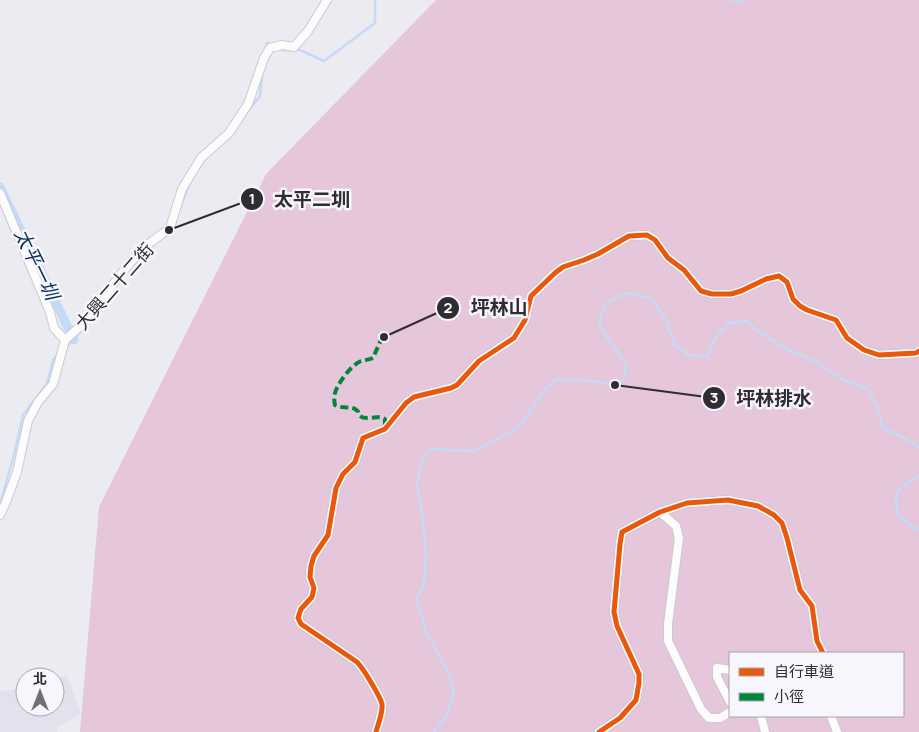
<svg xmlns="http://www.w3.org/2000/svg" width="919" height="732" viewBox="0 0 919 732" font-family="Manrope,'Noto Sans TC',sans-serif">
<style>
.built{fill:#e4e0ee}
.green{fill:#e5c6da;fill-rule:evenodd}
.lines{fill:none;stroke-linecap:round;stroke-linejoin:round}
.stream{stroke:#c4daf7;stroke-width:2.5}
.canal{stroke:#c4daf7;stroke-width:9}
.minor-casing{stroke:#cac9ce;stroke-width:10}
.minor{stroke:#fcfcfd;stroke-width:8}
.quiet{stroke:#00873e;stroke-width:4;stroke-dasharray:8 4;stroke-linecap:butt}
.cycleway-casing{stroke:#f8f6fd;stroke-width:8}
.cycleway{stroke:#e8590c;stroke-width:5}
.labels{text-anchor:middle;dominant-baseline:central;stroke-width:5;stroke-linejoin:round;paint-order:stroke}
.street-label{font-size:18px;fill:#2f2d32;stroke:#f8f6fd}
.water-label{font-size:19px;font-style:italic;fill:#072d54;stroke:#f8f6fd}
.leader{fill:none;stroke:#2f2d32;stroke-width:2}
.callout-dot{fill:#2f2d32;stroke:#f8f6fd;stroke-width:2}
.mark-label{font-size:15px;text-anchor:middle;font-weight:bold;fill:#fff}
.callout-label{font-size:19px;text-anchor:middle;font-weight:bold;fill:#2f2d32;stroke:#f8f6fd;stroke-width:5;stroke-linejoin:round;paint-order:stroke}
</style>
<rect width="100%" height="100%" fill="#ecebf1"/>
<path class="built" d="M67,675l14,39 -24,13v5h-57v-41h7l18,-5v21h30v-29z"/>
<path class="green" d="M436,0h483v732h-839l19,-225 167,-333zM730,653h173v63h-173z"/>
<g class="lines">
<path class="stream" d="M732,0l10,2
M267,48v-5l6,2
M278,48l5,2h17l24,11 51,-38v-23
M245,115l15,-19 2,-22 2,-5
M180,208l12,-30
M130,269l24,-25
M65,348l9,-8 9,-12
M919,476l-8,4 -15,13 1,22 18,13 4,1
M0,504l14,-49 9,-40 24,-31 6,-24 5,-5
M434,732l13,-17 7,-22 -5,-18 -23,-44 -9,-32 7,-16 2,-27 -3,-35 -6,-38 6,-24 9,-10 42,2 45,-24 26,-38 11,-10 34,2 25,4 9,-6 2,-13 -8,-14 -12,-16 -7,-15 7,-18 12,-6 10,-4 22,5 15,20 10,27 14,10 18,2 9,-20 13,-14 17,-2 12,10 25,16 36,16 24,17 25,9 9,18 6,21 23,11 13,8"/>
<path class="canal" d="M0,187l74,153"/>
<defs>
<path id="minor" d="M0,193l50,119 4,16 11,12
M65,340l22,-20 33,-45 23,-27 27,-20 12,-39 19,-31 28,-25 19,-29 16,-46 6,-10 12,-3 12,2 14,-16 19,-31
M660,512l16,14 3,12 -11,86v17l33,68 8,9h11l10,-6
M0,515l6,-13 11,-30 11,-51 10,-19 15,-18 12,-44
M730,670l-13,-2v9l13,25
M761,716l4,16
M831,716l6,16
M376,732c2,-8 7,-19 6,-28 -2,-8 -19,-36 -25,-42l-56,-38 -3,-6 3,-9 11,-12 2,-9 -4,-11 1,-11 3,-10 14,-21 8,-47 7,-14 12,-12 8,-24 22,-9 21,-26 8,-6 37,-9 6,-3 22,-24 35,-23 11,-18 6,-24 24,-23 8,-6 21,-7 14,-6 31,-18 18,-1 8,5 13,18 16,12 17,21 11,3h19l10,-3 25,-12 13,-3 8,6 6,17 7,7 7,4 29,10 11,18 17,12 15,5 37,-2 3,-2
M599,732l21,-14 16,-18 3,-17v-9l-22,-48 -3,-14 6,-68 2,-12 38,-20 27,-9 41,-3 30,6 16,9 8,8 5,15 13,52 12,16 5,35 6,12"/>
</defs>
<use href="#minor" class="minor-casing"/>
<use href="#minor" class="minor"/>
<path class="quiet" d="M384,337l-4,5 -7,16c-4,2 -9,2 -12,3 -10,4 -23,22 -26,32 -1,4 -1,8 0,12 7,4 15,1 20,4 5,3 2,3 5,7 5,4 14,1 20,1l5,2v10"/>
<defs>
<path id="cycleway" d="M376,732c2,-8 7,-19 6,-28 -2,-8 -19,-36 -25,-42l-56,-38 -3,-6 3,-9 11,-12 2,-9 -4,-11 1,-11 3,-10 14,-21 8,-47 7,-14 12,-12 8,-24 22,-9 21,-26 8,-6 37,-9 6,-3 22,-24 35,-23 11,-18 6,-24 24,-23 8,-6 21,-7 14,-6 31,-18 18,-1 8,5 13,18 16,12 17,21 11,3h19l10,-3 25,-12 13,-3 8,6 6,17 7,7 7,4 29,10 11,18 17,12 15,5 37,-2 3,-2
M599,732l21,-14 16,-18 3,-17v-9l-22,-48 -3,-14 6,-68 2,-12 38,-20 27,-9 41,-3 30,6 16,9 8,8 5,15 13,52 12,16 5,35 6,12"/>
</defs>
<use href="#cycleway" class="cycleway-casing"/>
<use href="#cycleway" class="cycleway"/>
</g>
<g class="labels">
<g class="street-label">
<text transform="translate(114 286) rotate(-49)">大興二十二街</text>
</g>
<g class="water-label">
<text transform="translate(37 264) rotate(64)">太平一圳</text>
</g>
</g>
<path class="leader" d="M169 230L252 199M384 337L448 308M615 385L714 398"/>
<g class="callout-dot">
<circle cx="169" cy="230" r="5"/>
<circle cx="384" cy="337" r="5"/>
<circle cx="615" cy="385" r="5"/>
<circle cx="252" cy="199" r="12"/>
<circle cx="448" cy="308" r="12"/>
<circle cx="714" cy="398" r="12"/>
</g>
<g class="mark-label">
<text x="252" y="204">1</text>
<text x="448" y="313">2</text>
<text x="714" y="403">3</text>
</g>
<g class="callout-label">
<text x="312" y="206">太平二圳</text>
<text x="499" y="314">坪林山</text>
<text x="774" y="405">坪林排水</text>
</g>
<rect x="729" y="652" width="175" height="65" fill="#f8f6fd" stroke="#a8a6ac"/>
<rect x="739" y="668" width="25" height="8" fill="#e8590c" stroke="#a8a6ac"/>
<text x="774" y="677" font-size="15" fill="#2f2d32">自行車道</text>
<rect x="739" y="693" width="25" height="8" fill="#00873e" stroke="#a8a6ac"/>
<text x="774" y="702" font-size="15" fill="#2f2d32">小徑</text>
<g transform="translate(40 692)"><circle r="24" fill="#f8f6fd" stroke="#a8a6ac"/>
<path d="M0-4L9 19L0 12L-9 19Z" fill="#717075"/>
<text y="-8" font-size="14" font-weight="bold" text-anchor="middle" fill="#2f2d32">北</text>
</g>
</svg>
